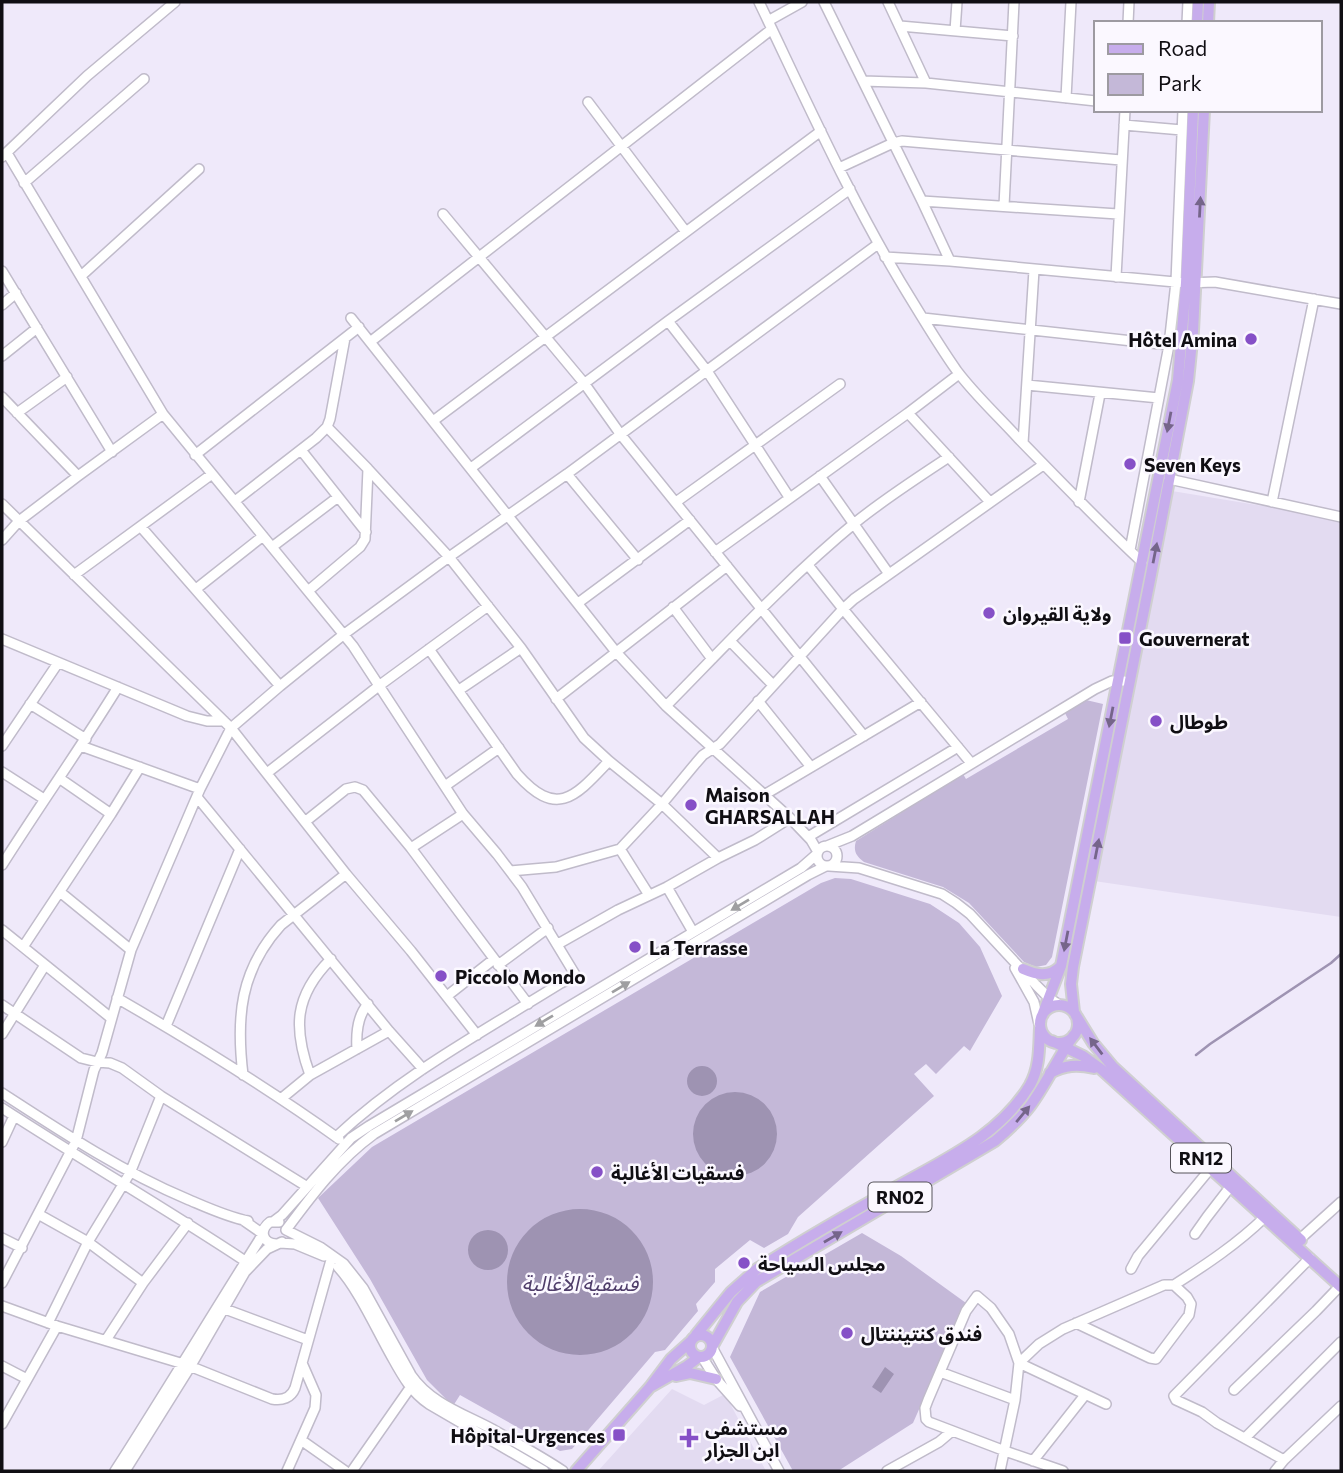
<svg xmlns="http://www.w3.org/2000/svg" width="1343" height="1473" viewBox="0 0 1343 1473" font-family="Commissioner,'Noto Sans Arabic',sans-serif">
<style>
.built{fill:#e3dbf1}
.green{fill:#c4b8d8}
.water{fill:#9e93b2}
.lines{fill:none;stroke-linecap:round;stroke-linejoin:round}
.stream{stroke:#9e93b2;stroke-width:2.5}
.minor-casing{stroke:#c0bbca;stroke-width:12}
.major-casing{stroke:#cfcfd0;stroke-width:14}
.minor{stroke:#fff;stroke-width:9}
.major{stroke:#c7adec;stroke-width:10}
.oneway{fill:#75658a}
.oneway2{fill:#9f9fa1}
.poi-dot{fill:#8650c7;stroke:#fbf8ff;stroke-width:2.5}
.labels{text-anchor:middle;dominant-baseline:central;stroke-width:5;stroke-linejoin:round;paint-order:stroke}
.shield{fill:#fbf8ff;stroke:#56545a;stroke-width:2}
.shield-label{font-size:18px;font-weight:bold;fill:#100e13}
.poi-label{font-size:19px;font-weight:bold;fill:#100e13;stroke:#fbf8ff;text-anchor:start}
.water-label{font-size:21px;font-style:italic;fill:#4f3d6a;stroke:#fbf8ff}
</style>
<rect width="100%" height="100%" fill="#efe9fa"/>
<path class="built" d="M1172,491l169,28v398l-247,-36z
M672,1389l32,16 21,-11 41,77h-168z"/>
<path class="green" d="M1086,700l17,4 -51,253 -6,8 -10,2 -12,-5 -55,-59 -26,-16 -79,-25c-8,-6 -11,-11 -8,-21l107,-67 3,5 102,-60 -3,-6z
M835,878l16,1 79,25 29,19 21,24 22,49 -32,55 -6,-5 -28,28 -10,-10 -12,10 20,22 -136,121 -10,17 -24,14 -14,-8 -35,29v13l-19,22 2,7 -33,39 -10,2 -83,97 -12,2 -100,-56 -7,11 -26,-26 -57,-101 -52,-81 54,-51 449,-264z
M862,1233l39,23 65,47 -53,120 -75,48h-45l-63,-114 30,-65z"/>
<path class="water" d="M687 1081a15 15 0 1 1 30 0a15 15 0 1 1-30 0Z
M693 1134a42 42 0 1 1 84 0a42 42 0 1 1-84 0Z
M507 1282a73 73 0 1 1 146 0a73 73 0 1 1-146 0Z
M468 1250a20 20 0 1 1 40 0a20 20 0 1 1-40 0Z
M885,1367l9,7 -13,19 -9,-6z"/>
<g class="lines">
<path class="stream" d="M1196,1055l14,-11 121,-81 10,-9"/>
<defs>
<path id="minor" d="M759,2c49,102 95,206 155,302 14,23 28,46 43,67 18,24 41,45 61,67 41,42 81,84 124,124
M824,2l98,199 28,60
M888,2l38,81
M768,21l34,-19
M1128,23l1,-21
M1187,23l1,-21
M900,26l113,10
M955,31l2,-29
M863,81l63,2 170,18
M1066,98l5,-96
M588,102l98,130
M1124,125l58,5
M7,153l156,261 190,232 110,168 34,40 25,33 54,89 -15,7c-77,48 -159,92 -225,154
M2,157l85,-81 88,-74
M839,168l54,-25 9,-2 219,19
M24,183l120,-104
M922,201l196,13
M1004,206l10,-204
M443,214l141,169 37,52 243,301
M885,257l65,4 236,22 29,-1 126,22
M2,271l110,181
M81,276l118,-107
M1116,277l9,-167
M2,305l14,-12
M351,318l265,334 50,54 124,112 21,22 7,12
M923,318l246,27
M668,321l39,50 82,126
M370,342l402,-313
M2,356l35,-28
M1027,385l132,13
M2,397l76,79
M17,413l50,-36
M908,413l82,89
M433,421l388,-290
M327,427l41,42 81,88 72,91 63,90 25,23 53,43 56,54
M1023,443l11,-173
M301,450l65,82
M195,455l164,-128
M471,468l197,-147 182,-132
M567,474l71,86
M820,476l69,98
M1169,479l172,38
M235,501l81,-63 11,-11 3,-8 15,-81
M676,502l164,-118
M1079,502l21,-108
M1272,502l42,-203
M2,504l229,224 115,146 65,77 66,84
M141,527l139,159
M2,540l17,-19 59,-45 85,-62
M272,547l66,-50
M1130,550l39,-205 7,-63 7,-172
M715,552l193,-139 51,-39
M808,565l35,44 128,154
M74,575l138,-101
M196,589l67,-53
M308,591l52,-44 5,-8 3,-70
M578,603l112,-83
M673,607l39,52
M2,639l185,77 20,5h17
M730,641l43,44
M429,649l88,125c40,45 58,23 92,-13
M459,690l62,-42
M556,699l171,-133
M758,701l53,66
M30,704l56,35
M666,706c62,-63 122,-128 190,-184 30,-24 61,-44 93,-65
M2,746l56,-83
M81,746l119,43
M2,772l42,27
M267,773l113,-88 108,-79
M59,778l52,36
M445,786l54,-38
M764,795l157,-93
M197,797l192,234 34,38
M306,821l40,-32 9,-2 8,3 48,58 117,156
M808,837l150,-90
M827,846l25,-10 243,-147 17,-8h12
M817 856a10 10 0 1 1 20 0a10 10 0 1 1-20 0Z
M411,848l52,-34
M620,849l29,46
M2,865c38,-60 79,-118 116,-178
M829,866l30,2 83,26 14,9 14,11 66,71 13,13 9,6
M510,871l46,-4 64,-18 42,-45 34,-41 7,-8 17,-11 123,-135 11,-10 189,-134
M667,887l26,45
M60,892l71,58
M2,930l109,88
M558,944l60,-34 49,-23 51,-29 37,-18 35,-22
M23,947l88,-133 29,-47
M498,965l50,-37
M1015,968l19,34 5,22
M447,996l47,-37
M117,998c76,44 151,90 222,141
M2,1005l79,53 16,4 13,1 12,5 39,28 145,90
M166,1026l74,-177
M2,1034l43,-69
M357,1049c-1,-16 0,-33 11,-45
M243,1075c-7,-58 -3,-105 38,-150l65,-51
M310,1075c-17,-47 -16,-79 21,-116
M2,1093c60,39 119,78 185,106 19,8 40,18 61,22
M282,1098l28,-23 79,-44
M2,1108c80,52 163,100 243,153
M2,1142l12,-26
M38,1214l50,28 55,41
M274,1221l8,-6 69,-77 18,-12 432,-258 16,-14
M1195,1234l12,-17 27,-35
M2,1238l20,10
M1300,1239l41,-37
M280,1243l15,1 29,12
M276,1244c-14,-1 -17,-14 -6,-22h9
M338,1267c21,23 38,62 54,90 10,18 19,35 37,47l115,67
M1131,1269l7,-13 77,-93
M2,1283l74,-142 18,-71 8,-17 29,-103 69,-161 31,-61 49,-42 63,-51 106,-78 118,-83 311,-230
M1174,1285c33,-21 63,-41 91,-68
M2,1306l55,20 130,39 85,34c10,2 19,-1 23,-11l36,-128
M225,1309l83,31
M48,1323l40,-81 42,-69 31,-77
M106,1340l37,-57 45,-60
M712,1347l67,124
M702,1357l14,22 24,27
M1019,1363l20,-19 24,-15 101,-44h10l13,12 4,7 -2,11 -33,44 -6,-1 -74,-35
M1019,1363l87,41
M2,1366l25,13
M940,1372l75,28
M1234,1390l82,-79 24,-25
M2,1424l55,-98
M1245,1438l96,-96
M301,1440l44,31
M1284,1460l-67,-37 -15,-11 -26,-12 -2,-4 136,-138
M1033,1461l52,-66
M115,1471c50,-78 98,-158 148,-237l-20,-14
M125,1471l65,-104 55,-95 22,-23 15,-7
M287,1471l28,-63 1,-13 -14,-32
M352,1471l58,-83 5,-3
M563,1471c-22,-15 -47,-28 -71,-42 -28,-15 -62,-26 -81,-54l-48,-87 -19,-24 -24,-17 -34,-17c26,-35 52,-70 88,-96l434,-259 18,-9
M887,1471l52,-29 13,-11
M1000,1471l15,-71 4,-37 -10,-29 -18,-26 -14,-12 -11,15 -38,89 -3,8 1,11 3,3 76,29 58,20
M1275,1471l9,-11 57,-54"/>
<path id="major" d="M1197,23l1,-21
M1208,23l1,-21
M1023,969c14,6 26,9 38,-3
M1040 1024a19 19 0 1 1 38 0a19 19 0 1 1-38 0Z
M1074,1012l-3,-28 2,-17 77,-387 38,-199 5,-50 11,-221
M1043,1013l18,-47 117,-586 8,-97 7,-173
M1077,1017l16,26 20,24 188,173
M1052,1041l31,15 18,13 240,218
M1050,1073c15,-8 27,-9 44,-5
M690 1346a11 11 0 1 1 22 0a11 11 0 1 1-22 0Z
M696,1335l35,-43 26,-23c44,-28 89,-54 134,-79 50,-29 108,-53 139,-105 10,-18 9,-38 10,-57
M713,1345l24,-43 19,-20 239,-141c13,-11 25,-22 35,-35 17,-23 28,-49 44,-71
M676,1376l14,-3 26,6
M652,1386l35,-20 12,-9
M576,1471l74,-84 21,-28 19,-17"/>
</defs>
<use href="#minor" class="minor-casing"/>
<use href="#major" class="major-casing"/>
<use href="#minor" class="minor"/>
<use href="#major" class="major"/>
</g>
<defs><path id="oneway-solid" d="M-6-.8H1V-3.2L6.5 0L1 3.2V.8H-6Z" transform="scale(1.75)"/></defs>
<g class="oneway">
<use href="#oneway-solid" transform="translate(1200 207) rotate(-87)"/>
<use href="#oneway-solid" transform="translate(1169 422) rotate(101)"/>
<use href="#oneway-solid" transform="translate(1155 553) rotate(-79)"/>
<use href="#oneway-solid" transform="translate(1111 717) rotate(101)"/>
<use href="#oneway-solid" transform="translate(1097 849) rotate(-79)"/>
<use href="#oneway-solid" transform="translate(1066 941) rotate(101)"/>
<use href="#oneway-solid" transform="translate(1096 1046) rotate(-127)"/>
<use href="#oneway-solid" transform="translate(1023 1114) rotate(-50)"/>
<use href="#oneway-solid" transform="translate(833 1237) rotate(-30)"/>
</g>
<g class="oneway2">
<use href="#oneway-solid" transform="translate(740 905) rotate(149)"/>
<use href="#oneway-solid" transform="translate(621 987) rotate(-31)"/>
<use href="#oneway-solid" transform="translate(544 1021) rotate(149)"/>
<use href="#oneway-solid" transform="translate(404 1116) rotate(-31)"/>
</g>
<g class="poi-dot">
<circle cx="1251" cy="339" r="7"/>
<circle cx="1130" cy="464" r="7"/>
<circle cx="989" cy="613" r="7"/>
<rect x="1118" y="631" width="14" height="14" rx="3.5"/>
<circle cx="1156" cy="721" r="7"/>
<circle cx="691" cy="805" r="7"/>
<circle cx="635" cy="947" r="7"/>
<circle cx="441" cy="976" r="7"/>
<circle cx="597" cy="1172" r="7"/>
<circle cx="744" cy="1263" r="7"/>
<circle cx="847" cy="1333" r="7"/>
<rect x="612" y="1428" width="14" height="14" rx="3.5"/>
<path d="M685.5 1427.5h7v7h7v7h-7v7h-7v-7h-7v-7h7z"/>
</g>
<g class="labels">
<g class="shield">
<rect x="1171" y="1143.5" width="60" height="29" rx="5"/>
<rect x="868.5" y="1182.5" width="63" height="29" rx="5"/>
</g>
<g class="shield-label">
<text x="1201" y="1158">RN12</text>
<text x="900" y="1197">RN02</text>
</g>
<g class="poi-label">
<text x="1237" y="339" text-anchor="end">Hôtel Amina</text>
<text x="1144" y="464">Seven Keys</text>
<text x="1003" y="613">ولاية القيروان</text>
<text x="1139" y="638">Gouvernerat</text>
<text x="1170" y="721">طوطال</text>
<text x="705" y="794">Maison<tspan x="705" dy="22">GHARSALLAH</tspan></text>
<text x="649" y="947">La Terrasse</text>
<text x="455" y="976">Piccolo Mondo</text>
<text x="611" y="1172">فسقيات الأغالبة</text>
<text x="758" y="1263">مجلس السياحة</text>
<text x="861" y="1333">فندق كنتيننتال</text>
<text x="705" y="1427">مستشفى<tspan x="705" dy="22">ابن الجزار</tspan></text>
<text x="605" y="1435" text-anchor="end">Hôpital-Urgences</text>
</g>
<g class="water-label">
<text x="580" y="1282">فسقية الأغالبة</text>
</g>
</g>
<rect width="1343" height="1473" fill="none" stroke="#100e13" stroke-width="7"/>
<rect x="1094" y="21" width="228" height="91" fill="#fbf8ff" stroke="#9d9aa1" stroke-width="2"/>
<rect x="1108" y="44" width="35" height="10" fill="#c7adec" stroke="#9d9aa1" stroke-width="2"/>
<text x="1158" y="56" font-size="21" fill="#100e13">Road</text>
<rect x="1108" y="74" width="35" height="21" fill="#c4b8d8" stroke="#9d9aa1" stroke-width="2"/>
<text x="1158" y="91" font-size="21" fill="#100e13">Park</text>
</svg>
